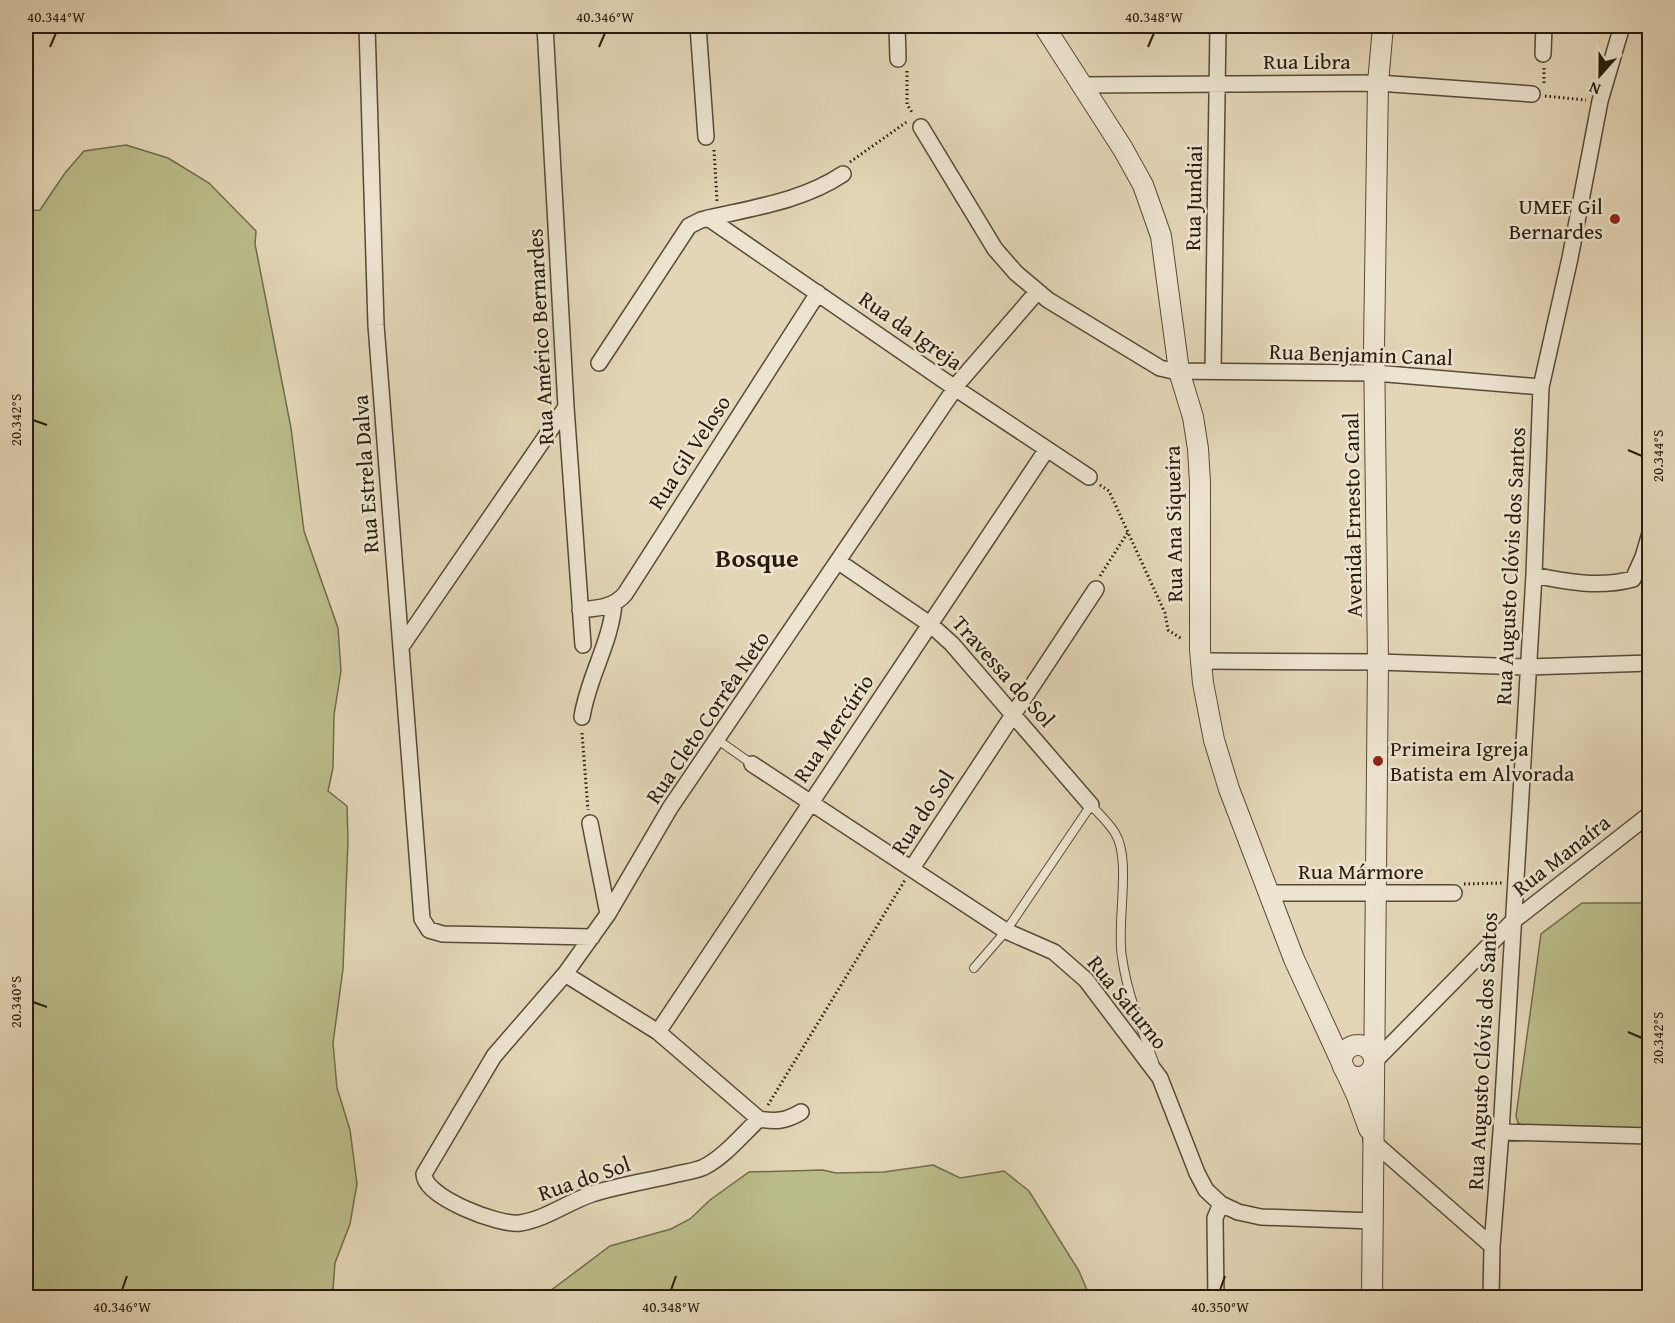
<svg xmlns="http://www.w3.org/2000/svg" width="1675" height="1323" viewBox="0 0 1675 1323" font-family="'Gentium Book Plus',serif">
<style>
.green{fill:#babc8a;stroke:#716c4b;stroke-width:1.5}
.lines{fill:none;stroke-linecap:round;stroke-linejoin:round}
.service-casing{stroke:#574a37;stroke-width:10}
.minor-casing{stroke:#574a37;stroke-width:18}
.tertiary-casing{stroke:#574a37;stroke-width:22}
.path{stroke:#281b0c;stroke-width:3;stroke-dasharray:1.5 3;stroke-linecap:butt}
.service{stroke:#ede4d0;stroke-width:8}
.minor{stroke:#ede4d0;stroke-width:15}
.tertiary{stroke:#ede4d0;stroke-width:20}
.ticks{fill:none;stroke:#281b0c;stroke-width:2}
.poi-dot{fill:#8f2418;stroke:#ede4d0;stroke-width:2}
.labels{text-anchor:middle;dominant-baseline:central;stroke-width:5;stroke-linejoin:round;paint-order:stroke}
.street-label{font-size:22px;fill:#281b0c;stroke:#ede4d0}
.poi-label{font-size:22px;fill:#281b0c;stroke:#ede4d0;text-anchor:end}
.quarter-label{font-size:26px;font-weight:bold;fill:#281b0c;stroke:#ede4d0}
.neatline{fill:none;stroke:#281b0c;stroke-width:2}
.ticks-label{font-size:15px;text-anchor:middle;fill:#281b0c}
</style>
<rect width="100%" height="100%" fill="#e3d6b7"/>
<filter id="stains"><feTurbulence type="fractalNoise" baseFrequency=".00333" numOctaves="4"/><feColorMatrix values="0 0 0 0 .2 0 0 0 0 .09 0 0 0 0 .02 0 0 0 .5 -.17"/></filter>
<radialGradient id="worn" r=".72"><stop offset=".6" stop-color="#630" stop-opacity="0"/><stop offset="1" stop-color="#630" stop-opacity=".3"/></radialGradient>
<path class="green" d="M126,145l42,13 41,25 47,48 -1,13 36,184 13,103 34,97 3,43 -7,44 -1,53 -5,23 19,15 1,34 -5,129 -10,74 4,45 13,42 7,54 -7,40 -15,39 -2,26 9,8h-316v-1086l14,-1 25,-37 19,-22z
M1582,903h67v226l-125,-3 -6,-3 -2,-7 25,-182z
M933,1165l27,13 44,-7 25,20 50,80 11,26h-548l68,-51 61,-17 19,-10 20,-19 39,-28 74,-2 13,3 48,-1z"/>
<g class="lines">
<defs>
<path id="service" d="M718,740l34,24
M974,968l32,-37 85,-126c8,9 18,18 24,28 17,27 1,90 7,124 5,36 19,71 32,105"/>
<path id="minor" d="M367,26l9,299 46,594 7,11 14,4 149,3
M545,26l21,381 17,238
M698,26l8,111
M897,26l1,33
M1543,54l1,-28
M1081,85l297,-2 154,11
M921,127l74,122 21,24 32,27 112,68 13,3 202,2 166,14
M708,218l247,170 134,89
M599,363l90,-137 12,-6c49,-12 100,-18 142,-46
M1213,371l5,-345
M839,562l92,63 21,19 139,161
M1534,575c32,7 66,13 99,4l10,-22 7,-24
M580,610c17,-2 33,-2 45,-16l193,-301
M401,647l165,-240
M1201,661l177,1 150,5 122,-4
M582,717c6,-40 29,-74 32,-114
M752,764l254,167 48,21 32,28 74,98 37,95 9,17 15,14 17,8 23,5 112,4
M590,823l18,91
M912,868l184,-279
M1269,893h185
M565,974l93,58 101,87
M658,1032l389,-583
M1374,1062l138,-140 138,-108
M759,1119c-17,16 -35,38 -55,48 -8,4 -19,5 -27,7 -28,7 -57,11 -85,20 -24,8 -46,25 -72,29 -21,3 -96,-26 -96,-49l70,-118 71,-82 43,-60 62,-106 290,-427 77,-89
M759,1119c17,3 27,2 42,-7
M1501,1132l149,4
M1371,1140l121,106
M1216,1298l-1,-80 6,-14
M1491,1298l1,-52 9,-114 33,-557 7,-188 29,-129 30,-157 22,-75"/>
<path id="tertiary" d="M1044,26l79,123 20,36 18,51 18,135 14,46 5,32 2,34v167l3,33 11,57 15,49 65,170 63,137 12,33
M1342 1061a16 16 0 1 1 32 0a16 16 0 1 1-32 0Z
M1372,1298l6,-636 -4,-316 4,-263 5,-57"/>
</defs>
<use href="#service" class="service-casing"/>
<use href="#minor" class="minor-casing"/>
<use href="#tertiary" class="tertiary-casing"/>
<path class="path" d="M1544,68v17
M907,71v33l6,10
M1545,96l41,4
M714,150l3,51
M850,162l58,-41
M1100,485l9,6 56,122 3,17 14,9
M1100,576l28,-44
M582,733l6,77
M1464,884l38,-1
M768,1105l137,-225"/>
<use href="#service" class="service"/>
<use href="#minor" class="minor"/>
<use href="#tertiary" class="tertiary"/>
</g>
<path class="ticks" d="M50,47l6,-14M599,47l6,-14M1148,47l6,-14M33,420l14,5M1628,450l14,6M33,1002l14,5M1628,1032l14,6M122,1290l5,-14M671,1290l5,-14M1220,1290l5,-14"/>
<g class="poi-dot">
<circle cx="1615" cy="219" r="6"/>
<circle cx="1378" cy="761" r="6"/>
</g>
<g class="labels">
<g class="street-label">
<text x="1307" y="61">Rua Libra</text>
<text transform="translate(1193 198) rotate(-89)">Rua Jundiai</text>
<text transform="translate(911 330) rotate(35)">Rua da Igreja</text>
<text transform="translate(540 337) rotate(-93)">Rua Américo Bernardes</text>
<text transform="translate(1361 354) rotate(2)">Rua Benjamin Canal</text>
<text transform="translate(689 452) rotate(-57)">Rua Gil Veloso</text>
<text transform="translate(365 474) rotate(-94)">Rua Estrela Dalva</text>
<text transform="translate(1352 515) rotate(-91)">Avenida Ernesto Canal</text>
<text transform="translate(1173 524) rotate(-91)">Rua Ana Siqueira</text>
<text transform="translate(1510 566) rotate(-87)">Rua Augusto Clóvis dos Santos</text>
<text transform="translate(1004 671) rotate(48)">Travessa do Sol</text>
<text transform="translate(707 717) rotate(-56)">Rua Cleto Corrêa Neto</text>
<text transform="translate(833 728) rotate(-56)">Rua Mercúrio</text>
<text transform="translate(922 812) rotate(-57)">Rua do Sol</text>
<text transform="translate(1561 855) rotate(-38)">Rua Manaíra</text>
<text x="1361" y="871">Rua Mármore</text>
<text transform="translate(1128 1002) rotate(51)">Rua Saturno</text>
<text transform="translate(1482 1051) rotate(-87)">Rua Augusto Clóvis dos Santos</text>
<text transform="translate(584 1178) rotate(-19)">Rua do Sol</text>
</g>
<g class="poi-label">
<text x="1603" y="206">UMEF Gil<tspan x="1603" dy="25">Bernardes</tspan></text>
<text x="1390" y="748" text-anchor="start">Primeira Igreja<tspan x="1390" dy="25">Batista em Alvorada</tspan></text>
</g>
<g class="quarter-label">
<text x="757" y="557">Bosque</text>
</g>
</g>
<rect width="1675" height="1323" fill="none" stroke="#e3d6b7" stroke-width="66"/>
<g transform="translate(1600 75) rotate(201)" stroke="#ede4d0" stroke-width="4.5" paint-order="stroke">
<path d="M0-4.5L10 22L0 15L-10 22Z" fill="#281b0c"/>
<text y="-9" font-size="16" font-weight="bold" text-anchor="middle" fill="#281b0c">N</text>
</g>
<rect x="33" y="33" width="1609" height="1257" class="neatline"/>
<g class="ticks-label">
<text x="56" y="22">40.344°W</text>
<text x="605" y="22">40.346°W</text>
<text x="1154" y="22">40.348°W</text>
<text transform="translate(16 420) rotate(-90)" y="5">20.342°S</text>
<text transform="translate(1658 456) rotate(-90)" y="5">20.344°S</text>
<text transform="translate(16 1002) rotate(-90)" y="5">20.340°S</text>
<text transform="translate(1658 1038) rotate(-90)" y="5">20.342°S</text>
<text x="122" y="1312">40.346°W</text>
<text x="671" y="1312">40.348°W</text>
<text x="1220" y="1312">40.350°W</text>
</g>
<rect width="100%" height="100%" filter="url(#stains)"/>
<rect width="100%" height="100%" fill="url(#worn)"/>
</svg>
